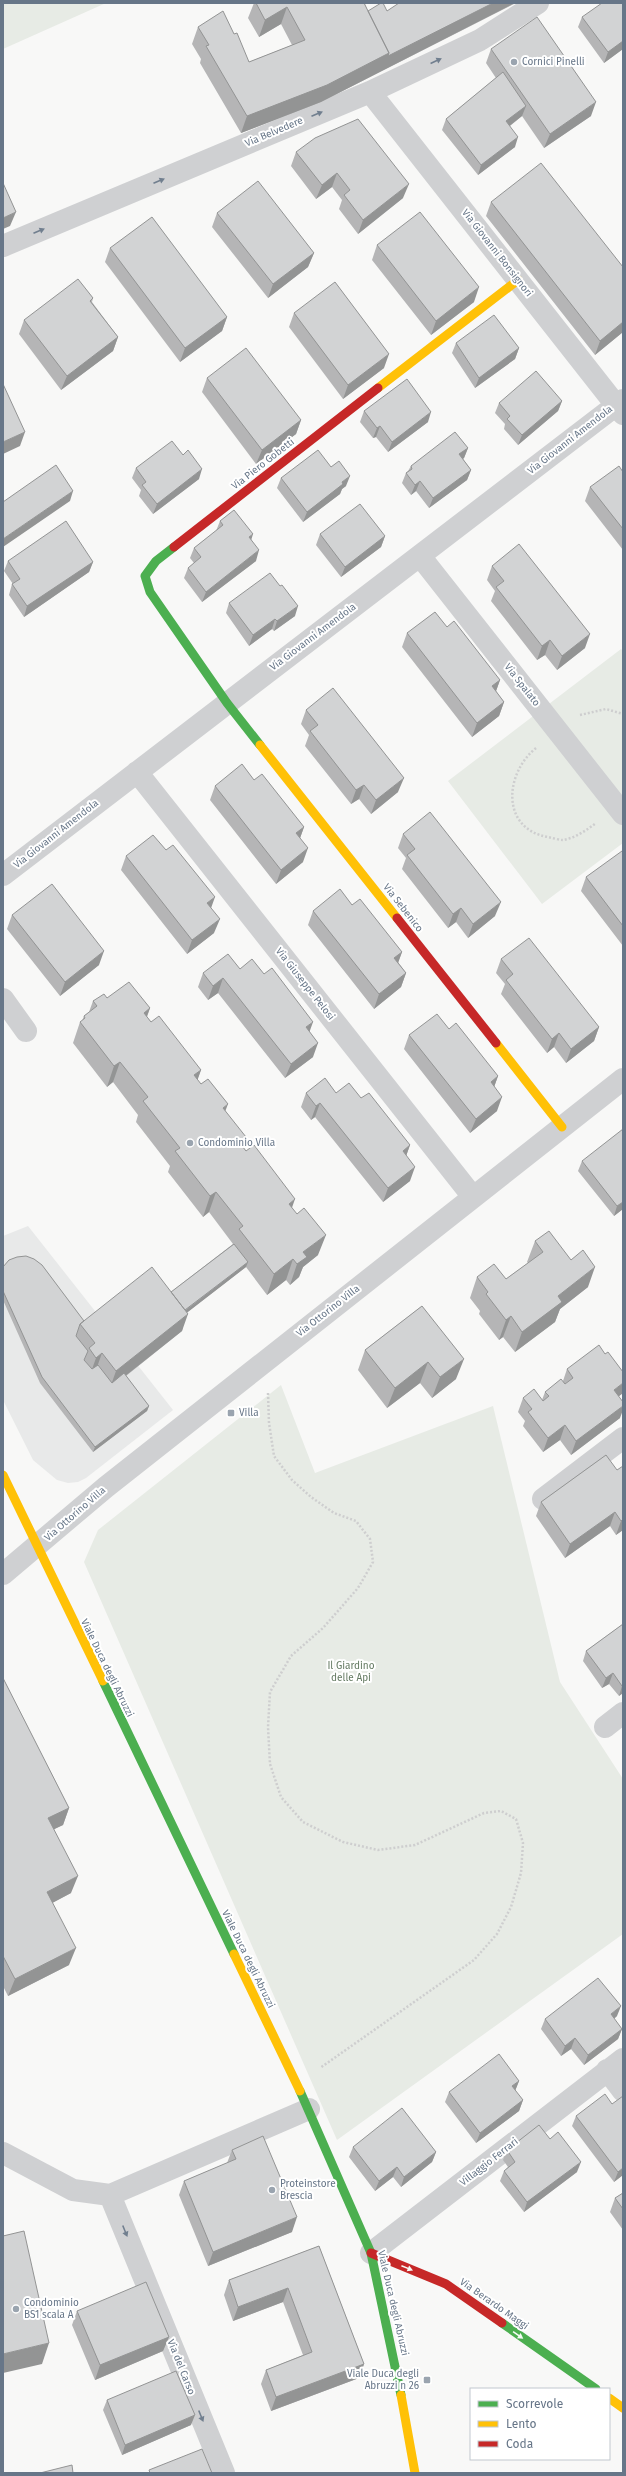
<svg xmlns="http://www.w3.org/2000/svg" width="626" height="2476" viewBox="0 0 626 2476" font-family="'Fira Sans',sans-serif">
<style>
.built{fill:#e8e9e9}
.green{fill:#e7ebe5}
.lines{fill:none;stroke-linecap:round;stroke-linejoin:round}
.path{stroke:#cececf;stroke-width:2.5;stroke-dasharray:2 2;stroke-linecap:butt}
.street{stroke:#cfd0d2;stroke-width:22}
.fast{stroke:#4caf50;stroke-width:9}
.slow{stroke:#ffc107;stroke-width:9}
.jam{stroke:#c62828;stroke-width:9}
.wall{fill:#b5b5b6}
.shaded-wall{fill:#939494}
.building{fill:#d2d3d4;stroke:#939494}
.oneway{fill:#717f8f}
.oneway2{fill:#f6fbf6}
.poi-dot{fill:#9aa4af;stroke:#fff;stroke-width:1.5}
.labels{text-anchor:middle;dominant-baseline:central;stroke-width:4;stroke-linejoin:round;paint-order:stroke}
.poi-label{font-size:10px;fill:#677688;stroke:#fff;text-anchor:start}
.street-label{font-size:10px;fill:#677688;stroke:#fff}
.park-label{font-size:10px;fill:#647a62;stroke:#fff}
</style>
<rect width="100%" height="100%" fill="#f8f8f7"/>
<path class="built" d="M28,1226l145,184 -87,68 -8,4 -10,1 -11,-3 -24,-20 -30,-60v-164z"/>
<path class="green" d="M3,3h103l-103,46z
M621,649l2,2v192l-81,61 -94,-123z
M281,1385l34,88 178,-67 67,276 63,97v155l-286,206 -253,-578 14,-32z"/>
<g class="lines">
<path class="path" d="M580,715l26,-6 17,5
M536,748c-32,26 -35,81 12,89 5,1 11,3 15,3 12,-2 24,-10 33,-17
M268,1393l1,30 5,33 18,24 19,17 23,16 22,8 14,18 3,23 -15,26 -35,40 -32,28 -21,36 -2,35 2,37 11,33 22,25 40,20 35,8 37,-5 69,-32 17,-2 15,8 7,24 -2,30 -10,34 -14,27 -23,26 -154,108"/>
<path class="street" d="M370,92l253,322
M3,246l367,-154 110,-52 58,-37
M420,556l203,258
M137,772l336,425
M3,875l620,-475
M3,999l23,32
M543,1499l80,-61
M3,1574l103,-87 517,-408
M605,1727l18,-14
M607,2070l16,21
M3,2153l70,37 37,5 199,-86
M110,2195l114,278
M371,2253l252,-194"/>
<path class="fast" d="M174,547l-18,14 -11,15 5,16 77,111 33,42
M103,1681l131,273
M300,2091l71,162 30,142
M502,2323l94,66"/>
<path class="slow" d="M378,388l140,-108
M260,745l137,173
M496,1043l66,84
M3,1475l100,206
M234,1954l66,137
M401,2395l14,78
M609,2398l14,10"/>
<path class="jam" d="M174,547l204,-159
M397,918l99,125
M371,2253l75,31 56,39"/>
</g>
<path class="wall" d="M254,3h111v1l3,7h19l127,-7 -193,98 -80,31 -41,-70 1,-4 -9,-15 6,-17 36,7 15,28 43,-17 -11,-21 -22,13 -11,-19z
M623,3v46l-19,14 -26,-36 4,-10z
M491,49l100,67 -47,32 -22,-32 -12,10 5,21 -37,28 -36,-45 4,-11 50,-41 -10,-15z
M296,152l107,46 -45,36 -19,-25 3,-9 -10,-13 -16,12 -25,-33z
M491,202l132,65v65l-28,23 -109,-139z
M217,213l97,40 -6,14 -40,31 -56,-71z
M377,245l97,57 -43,33 -59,-75z
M110,248l117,69 -5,14 -42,31 -75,-100z
M93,298l-1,4 26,35 -5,14 -52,39 -42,-56 5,-14z
M294,313l90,55 -41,31 -54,-72z
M456,343l63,5 -4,11 -40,29 -23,-35z
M207,378l94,42 -5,14 -40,30 -54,-72z
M562,401l-4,10 -40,34 -14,-16 1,-5 -10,-11 4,-10z
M364,411l64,11 -40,30 -12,-15 -3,1 -13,-16z
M468,448l-4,10 -1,1 8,11 -4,10 -38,28 -13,-17 -5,4 -9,-12 4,-10 2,-2 3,-5z
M331,467l15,19 -4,3 -2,5 -37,28 -26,-34 4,-10z
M136,468l63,11 -46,35 -14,-18 2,-6 -9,-12z
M623,472v78l-38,-49 5,-14z
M220,521l31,19 5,21 -54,41 -18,-24 4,-10 6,-5 -4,-5 4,-10 22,-17z
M320,534l65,2 -4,11 -40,30 -25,-32z
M8,561l85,1 -4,10 -65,45 -15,-22 3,-11h1l-9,-13z
M492,566l93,82 -28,22 -12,-15 -8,5 -46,-59 4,-10 -8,-11z
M229,603l66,13 -21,15 -2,-2 -23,17 -23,-33z
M447,627l53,53 -4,11 8,11 -5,14 -27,21 -70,-90 5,-14z
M306,710l92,82 -27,22 -12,-15 -8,5 -46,-58 4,-11 -8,-11z
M254,780l50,47 -4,11 3,24 -27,22 -66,-84 5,-14z
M403,834l92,82 -27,22 -12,-16 -8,6 -46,-59 4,-11 -8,-10z
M623,852v94l-42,-55 5,-14z
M126,856l85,52 3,25 -27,21 -66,-84z
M352,905l50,47 -4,10 8,11 -5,14 -27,22 -66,-84 5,-14z
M12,915l87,50 -39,31 -53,-67z
M501,959l98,68 -5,14 -28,22 -12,-16 -7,6 -46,-59 4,-10 -9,-11z
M240,969l69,63 4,25 -28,21 -67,-85 -10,7 -10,-13 5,-14z
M107,998l43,10 -3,9 4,5 50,48 -4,10 28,31 17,35 50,62 26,47 -15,12 -4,10 -9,8 -4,-5 -19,15 -21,-28 -60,46 -4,18 -56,45 23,30 -2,5 -54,41 -53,-69 -37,-83v-33l81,54 87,-29 62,-48 -24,-32 -6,5 -35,-45 2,-6 -34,-44 2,-7 -25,-33 -6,5 -34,-44 7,-21 2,-1 2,-5 5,-4 4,-11z
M409,1035l89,41 -4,11 3,24 -27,22 -66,-84z
M306,1093h30l25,5 49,47 -4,11 4,25 -27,21 -68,-85 -4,3 -10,-13z
M582,1161l41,48 -9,7 -36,-45z
M535,1241l53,46 -28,22 -5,13 -40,30 -12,-15 -4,3 -20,-26 1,-3 -10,-13 7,-21 29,2 22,-16 -1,-1z
M422,1306l34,73 -24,19 -12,-15 -33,25 -29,-38 7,-20z
M567,1369l56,24 -4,3 1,22 -49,37 -11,-15 -17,12 -20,-26 2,-5 -7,-9 5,-14 19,2 3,-8 18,-11z
M606,1455l17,75 -7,5 -6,-9 -45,32 -29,-42 5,-14z
M623,1624v69l-4,3 -10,-12 -7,4 -19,-27 3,-10z
M3,1678l66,130 -6,17 -9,4 17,64 -19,10 17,62 -61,31 -5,-10z
M617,2016l-3,3 8,10 -4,10 -34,26 -13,-16 -10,7 -20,-27 4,-10z
M519,2081l-4,10 8,9 -4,11 -43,32 -31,-41 4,-10z
M612,2104l11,71 -9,7 -42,-56 4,-10z
M353,2147l83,5 -4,10 -31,25 -8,-10 -18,14 -26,-34z
M232,2150l60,82 -84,34 -29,-71 5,-14 43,-18z
M507,2150l70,22 -53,40 -24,-31 4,-10 4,-4 -5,-7z
M623,2193v37l-13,-18 5,-14z
M319,2246l45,118 -5,14 -88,33 -10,-27 5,-14 37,-15 -20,-53 -50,19 -9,-26 5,-15z
M77,2311l92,26 -6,14 -68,29 -23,-55z
M107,2400l84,25 -69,30 -19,-45z"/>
<path class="shaded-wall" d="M493,3h22l-194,99 -80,31 6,-17 142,-63z
M287,7l-6,17 -22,13 6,-17z
M623,41v8l-19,14 4,-11z
M596,102l-5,14 -47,32 6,-14z
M526,106l-4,10 -19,15 3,-10z
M518,137l-3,10 -37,28 3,-10z
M337,173l-5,14 -16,12 6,-14z
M409,184l-6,14 -45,36 5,-14z
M16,212l-6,14 -7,3v-11z
M314,253l-6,14 -40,31 5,-14z
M479,287l-5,15 -43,33 5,-14z
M227,317l-5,14 -42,31 5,-14z
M623,322v10l-28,23 5,-14z
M118,337l-5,14 -52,39 6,-14z
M519,348l-4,11 -40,29 4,-10z
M389,354l-5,14 -41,31 5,-14z
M562,401l-4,10 -40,34 4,-10z
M431,412l-3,10 -40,30 4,-10z
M301,420l-5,14 -40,30 6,-14z
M380,426l-4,11 -3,1 4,-10z
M25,432l-5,14 -17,8v-12z
M468,448l-4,10 -8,6 3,-10z
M202,469l-3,10 -46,35 4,-10z
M471,470l-4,10 -38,28 4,-10z
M350,476l-4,10 -4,3 -2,5 -37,28 4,-10 35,-30z
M420,481l-4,10 -5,4 4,-10z
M73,491l-3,10 -67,46v-8z
M253,534l-3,10 -1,-7z
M385,536l-4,11 -40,30 4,-10z
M259,550l-3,11 -54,41 4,-10z
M93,562l-4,10 -65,45 3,-11z
M298,606l-3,10 -21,15 3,-10z
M275,619l-3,10 -23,17 4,-11z
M590,634l-5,14 -28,22 5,-14z
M550,640l-5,15 -8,5 5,-14z
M500,680l-5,14 -3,-8z
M504,702l-5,14 -27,21 5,-14z
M404,778l-6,14 -27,22 5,-14z
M364,785l-5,14 -8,5 5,-14z
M304,827l-5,14 -3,-8z
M308,848l-5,14 -27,22 5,-14z
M215,897l-5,14 -3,-8z
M501,902l-6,14 -27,22 5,-14z
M461,908l-5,14 -8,6 5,-14z
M220,919l-6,14 -27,21 5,-14z
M104,951l-5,14 -39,31 5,-14z
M402,952l-5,14 -3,-8z
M406,973l-5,14 -27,22 5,-15z
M223,978l-5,15 -10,7 5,-14z
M150,1008l-8,21 2,-16z
M313,1022l-5,14 -2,-9z
M599,1027l-5,14 -28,22 5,-14z
M559,1033l-5,14 -7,6 5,-14z
M318,1043l-5,14 -28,21 6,-14z
M120,1062l-7,20 -6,5 7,-21z
M201,1070l-7,20v-15z
M498,1076l-5,14 -2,-8z
M502,1097l-5,14 -27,22 6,-14z
M320,1103l-5,14 -4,3 5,-14z
M228,1104l-8,21 3,-17z
M246,1137l-8,21 1,-16z
M410,1145l-5,14 -2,-8z
M415,1167l-5,14 -27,21 5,-14z
M216,1192l-7,20 -6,5 7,-21z
M295,1199l-7,20 1,-15z
M623,1202v7l-9,7 3,-10z
M326,1235l-8,20 -15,12 -4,10 -9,8 7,-21 6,-12z
M293,1259l-7,21 -19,15 7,-21z
M248,1262l-2,5 -71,55 2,-5z
M595,1267l-7,20 -28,22 -5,13 -40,30 7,-20 36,-36z
M188,1314l-6,17 -72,57 6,-17z
M511,1316l-8,21 -4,3 7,-20z
M102,1353l-6,17 -6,5 6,-17z
M464,1359l-8,20 -24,19 8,-21z
M428,1362l-8,21 -33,25 8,-20z
M623,1383v10l-14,11 5,-14z
M149,1406l-2,5 -54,41 2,-5z
M623,1406v4l-3,8 -49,37 5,-14z
M565,1425l-5,15 -17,12 5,-14z
M615,1512l-5,14 -45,32 5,-14z
M623,1519v11l-7,5 5,-14z
M613,1673l-4,11 -7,4 4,-10z
M622,1686h1v7l-4,3z
M69,1808l-6,17 -21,10 6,-17z
M78,1876l-7,17 -30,16 6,-17z
M76,1948l-7,17 -61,31 7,-17z
M621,2006l-4,10 -10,8 4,-10z
M622,2029l-4,10 -34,26 4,-10z
M575,2038l-4,11 -10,7 4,-10z
M519,2081l-4,10 -3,-5z
M523,2100l-4,11 -43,32 4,-10z
M436,2152l-4,10 -31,25 3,-10z
M581,2162l-4,10 -53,40 3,-10z
M397,2167l-4,10 -18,14 4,-10z
M623,2168v7l-9,7 4,-10z
M297,2217l-5,15 -84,34 5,-14z
M288,2288l-5,14 -50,19 5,-14z
M169,2337l-6,14 -68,29 5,-15z
M49,2343l-7,21 -39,9v-19z
M364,2364l-5,14 -88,33 5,-14z
M195,2415l-4,10 -69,30 3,-10z"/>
<path class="building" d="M256,3h108l25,50 -62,32 -80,31 -41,-70 3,-1 -11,-18 25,-16 11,23 3,-1 12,29 56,-22 -18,-33 -22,13z
M381,3h2l4,8 12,-8h94l-105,53 1,-3 -21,-42z
M602,3h21v38l-15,11 -26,-35z
M537,17l59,85 -46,32 -59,-85z
M503,72l23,34 -20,15 12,16 -37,28 -35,-46z
M358,119l51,65 -46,36 -19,-25 6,-5 -13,-17 -15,12 -26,-33 19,-14z
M541,163l82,104v55l-23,19 -109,-139z
M258,181l56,72 -41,31 -56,-71z
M3,183l13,29 -13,6z
M420,212l59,75 -43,34 -59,-76z
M152,217l75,100 -42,31 -75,-100z
M78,279l15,19 -3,3 28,36 -51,39 -43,-56z
M335,282l54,72 -41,31 -54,-72z
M494,315l25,33 -40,30 -23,-35z
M246,348l55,72 -39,30 -55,-72z
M536,371l26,30 -40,34 -15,-16 3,-3 -11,-13z
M407,379l24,33 -39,30 -12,-16 -3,2 -13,-17z
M3,384l22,48 -22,10z
M455,432l13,16 -9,6 12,16 -38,28 -13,-17 -5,4 -9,-12 6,-4 -1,-3z
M172,441l11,14 5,-5 14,19 -45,35 -15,-19 4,-3 -10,-14z
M318,450l13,17 8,-6 11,15 -8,6 1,2 -36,28 -26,-34z
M56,465l17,26 -70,48v-37z
M619,466l4,6v57l-33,-42z
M360,504l25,32 -40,31 -25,-33z
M234,510l19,24 -4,3 10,13 -53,42 -18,-24 13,-11 -7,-9 29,-23 -3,-4z
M66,521l27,41 -66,44 -15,-22 8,-5 -12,-18z
M519,544l71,90 -28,22 -12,-16 -8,6 -46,-59 8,-6 -12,-15z
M270,573l10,13 2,-1 16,21 -21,15 -2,-2 -22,16 -24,-32z
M435,612l12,15 7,-6 46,59 -8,6 12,16 -27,21 -70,-90z
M333,688l71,90 -28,22 -12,-15 -8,5 -46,-59 8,-6 -12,-15z
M242,764l12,16 8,-6 42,53 -8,6 12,15 -27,22 -66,-84z
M430,812l71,90 -28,22 -12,-16 -8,6 -46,-59 8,-6 -12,-15z
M153,835l13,15 7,-5 42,52 -8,6 13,16 -28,21 -66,-84z
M622,851l1,1v74l-37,-49z
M52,884l52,67 -39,31 -53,-67z
M340,889l12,16 8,-6 42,53 -8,6 12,15 -27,21 -66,-83z
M529,938l70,89 -28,22 -12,-16 -7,6 -46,-59 7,-6 -12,-15z
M228,954l12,15 12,-10 12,15 8,-6 41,54 -7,5 12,16 -27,21 -68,-86 -10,8 -10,-13z
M129,982l21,26 -6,5 7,9 8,-6 42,54 -7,5 7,9 7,-5 20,25 -5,4 23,29 -7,5 7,9 8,-6 41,54 -6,5 8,10 7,-6 22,27 -23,17 4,5 -10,7 -4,-5 -19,15 -35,-45 4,-3 -27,-34 -6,4 -35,-45 5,-3 -37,-47 5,-4 -28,-35 -6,4 -34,-44 5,-4 -1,-2 13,-10 -4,-5 11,-7 3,4z
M437,1014l12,15 7,-6 42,53 -7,6 11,15 -26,22 -67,-84z
M325,1078l11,15 13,-10 12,15 8,-5 41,52 -7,6 12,16 -27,21 -68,-85 -4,3 -10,-13z
M623,1129v73l-6,4 -35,-45z
M549,1231l22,29 12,-10 12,17 -37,29 4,6 -40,30 -11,-16 -5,4 -20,-26 2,-2 -11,-15 17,-13 12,15 37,-27 -8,-11z
M234,1244l14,18 -63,48 -14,-18z
M26,1256l8,3 8,6 42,56 -4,3 -4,12 12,15 -4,9 8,9 6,-4 14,18 12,-10 25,33 -54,41 -53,-70 -39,-86v-24l6,-7 8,-3z
M152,1267l36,47 -72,57 -14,-18 -6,5 -7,-10 6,-5 -15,-19z
M422,1306l42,53 -24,18 -12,-15 -33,26 -30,-38z
M599,1345l6,9 3,-2 15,20v11l-9,7 9,12v4l-47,35 -11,-16 -17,13 -20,-26 4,-3 -9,-11 11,-9 9,12 6,-5 -4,-4 16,-13 4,5 8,-6 -6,-9z
M606,1455l11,15 6,-4v53l-2,2 -6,-9 -45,32 -29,-42z
M623,1624v62h-1l-9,-13 -7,5 -20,-27z
M3,1678l66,130 -21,10 30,58 -31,16 29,56 -61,31 -12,-23z
M598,1978l23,28 -10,8 11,15 -34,26 -13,-17 -10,8 -20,-27z
M499,2054l20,27 -7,5 11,14 -43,33 -31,-41z
M605,2094l7,10 11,-8v72l-5,4 -42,-56z
M402,2108l34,44 -32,25 -7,-10 -18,14 -26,-34z
M539,2125l11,14 8,-7 23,30 -54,40 -23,-31 11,-9 -8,-12z
M263,2136l34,81 -84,35 -29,-71 52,-22 -4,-9z
M623,2193v16l-8,-11z
M24,2231l25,112 -46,11v-118z
M319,2246l45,118 -88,33 -10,-27 46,-18 -24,-64 -50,19 -9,-27z
M146,2282l23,55 -69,28 -23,-54z
M176,2371l19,44 -70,30 -18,-45z
M202,2449l10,24h-62l-1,-3z
M72,2465l1,8h-33z"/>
<defs><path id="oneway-solid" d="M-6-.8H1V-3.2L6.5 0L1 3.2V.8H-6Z"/></defs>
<g class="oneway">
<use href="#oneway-solid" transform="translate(436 61) rotate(-25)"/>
<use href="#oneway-solid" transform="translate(317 114) rotate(-23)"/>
<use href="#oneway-solid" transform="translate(159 181) rotate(-23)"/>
<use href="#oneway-solid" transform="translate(39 231) rotate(-23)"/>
<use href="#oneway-solid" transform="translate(125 2231) rotate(68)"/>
<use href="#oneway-solid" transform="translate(201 2416) rotate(68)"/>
</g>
<g class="oneway2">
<use href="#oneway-solid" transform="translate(407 2268) rotate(22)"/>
<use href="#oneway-solid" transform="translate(518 2335) rotate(35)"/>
</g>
<g class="poi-dot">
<circle cx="514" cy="62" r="4"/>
<circle cx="190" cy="1143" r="4"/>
<rect x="227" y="1409" width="8" height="8" rx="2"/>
<circle cx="272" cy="2190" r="4"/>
<circle cx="16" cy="2309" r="4"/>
<rect x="423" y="2376" width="8" height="8" rx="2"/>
</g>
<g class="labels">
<g class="poi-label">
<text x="522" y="62">Cornici Pinelli</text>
<text x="198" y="1143">Condominio Villa</text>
<text x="239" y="1413">Villa</text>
<text x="280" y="2184">Proteinstore<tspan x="280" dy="12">Brescia</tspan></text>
<text x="24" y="2303">Condominio<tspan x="24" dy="12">BS1 scala A</tspan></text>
<text x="419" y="2374" text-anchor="end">Viale Duca degli<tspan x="419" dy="12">Abruzzi n 26</tspan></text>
</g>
<g class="street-label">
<text transform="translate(274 132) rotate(-23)">Via Belvedere</text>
<text transform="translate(497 253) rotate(52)">Via Giovanni Bonsignori</text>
<text transform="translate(570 440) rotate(-38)">Via Giovanni Amendola</text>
<text transform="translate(263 464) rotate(-38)">Via Piero Gobetti</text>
<text transform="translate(313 637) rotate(-37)">Via Giovanni Amendola</text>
<text transform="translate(522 685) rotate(52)">Via Spalato</text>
<text transform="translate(56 834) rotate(-38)">Via Giovanni Amendola</text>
<text transform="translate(403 908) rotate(52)">Via Sebenico</text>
<text transform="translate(305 984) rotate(52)">Via Giuseppe Pelosi</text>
<text transform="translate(328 1311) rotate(-38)">Via Ottorino Villa</text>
<text transform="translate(75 1514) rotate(-41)">Via Ottorino Villa</text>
<text transform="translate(107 1668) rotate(64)">Viale Duca degli Abruzzi</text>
<text transform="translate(248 1959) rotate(64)">Viale Duca degli Abruzzi</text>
<text transform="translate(489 2162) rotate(-38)">Villaggio Ferrari</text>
<text transform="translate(393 2303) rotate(77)">Viale Duca degli Abruzzi</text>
<text transform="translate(494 2304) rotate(35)">Via Berardo Maggi</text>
<text transform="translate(181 2367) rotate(68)">Via del Carso</text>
</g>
<g class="park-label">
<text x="351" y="1666">Il Giardino<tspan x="351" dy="12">delle Api</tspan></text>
</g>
</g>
<rect width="626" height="2476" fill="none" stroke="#677688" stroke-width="8"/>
<rect x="470" y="2388" width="140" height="72" fill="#ffffff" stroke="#c2c8cf"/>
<rect x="478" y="2401" width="20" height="6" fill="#4caf50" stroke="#c2c8cf"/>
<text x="506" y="2408" font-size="12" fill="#677688">Scorrevole</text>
<rect x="478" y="2421" width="20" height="6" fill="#ffc107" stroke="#c2c8cf"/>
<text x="506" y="2428" font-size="12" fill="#677688">Lento</text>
<rect x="478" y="2441" width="20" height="6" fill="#c62828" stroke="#c2c8cf"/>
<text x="506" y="2448" font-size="12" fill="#677688">Coda</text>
</svg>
